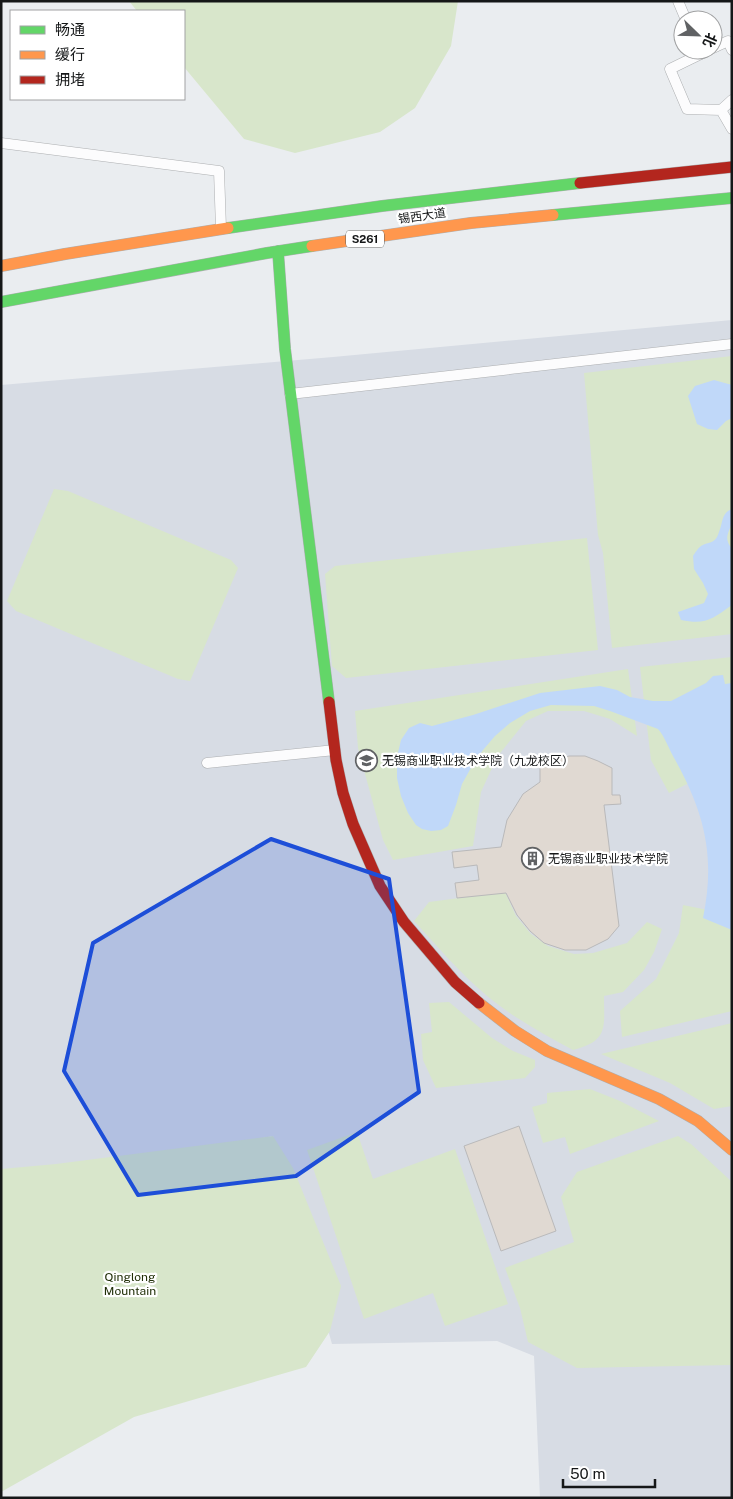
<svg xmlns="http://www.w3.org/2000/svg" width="733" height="1499" viewBox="0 0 733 1499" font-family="'Public Sans','Noto Sans SC',sans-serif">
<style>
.built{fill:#d7dce4}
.green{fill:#d8e6cb}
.water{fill:#c0d8f9}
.building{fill:#e0d9d2;stroke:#b9b9ba}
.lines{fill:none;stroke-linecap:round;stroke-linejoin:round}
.street-casing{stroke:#adafb1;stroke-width:11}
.fast-casing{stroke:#adafb1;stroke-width:12}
.slow-casing{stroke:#adafb1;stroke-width:12}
.jam-casing{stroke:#adafb1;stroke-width:12}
.street{stroke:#fcfcfd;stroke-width:10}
.fast{stroke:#63d668;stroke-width:11}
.slow{stroke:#ff974d;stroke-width:11}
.jam{stroke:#b3261e;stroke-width:11}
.marked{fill:#1d4ed8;fill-opacity:0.2;stroke:#1d4ed8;stroke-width:4;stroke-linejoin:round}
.labels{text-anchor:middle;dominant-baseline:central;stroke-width:4.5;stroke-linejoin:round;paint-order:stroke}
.shield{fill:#fff;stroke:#5b5d5d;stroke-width:1}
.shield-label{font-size:11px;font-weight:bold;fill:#151718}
.street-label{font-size:12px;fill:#151718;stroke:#fff}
.poi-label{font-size:12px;fill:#151718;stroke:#fff;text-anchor:start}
.park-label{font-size:12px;fill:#212f08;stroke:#fff}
</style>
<rect width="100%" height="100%" fill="#eaedf0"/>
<path class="built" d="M732,320v1178h-192l-6,-142 -37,-15 -165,3 -59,-208 -272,51v-802l332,-28z"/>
<path class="green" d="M129,1h329l-7,45 -36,62 -35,24 -85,21 -51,-14 -60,-72v-56h-47z
M732,356v278l-120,14 -9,-95 -5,-18 -14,-162z
M54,489l14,2 163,69 7,8 -48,113 -12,-2 -162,-68 -9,-10z
M587,538l11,112 -252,28 -14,-12 -7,-92 10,-8z
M732,657v354l-110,26 -2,-26 36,-32 23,-46 4,-28 25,5 4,-63 -23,-64 -20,10 -18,-33 -11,-93z
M628,669l9,67 -27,-17 -26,-8h-36l-22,10 -29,36 -16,35 -8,54 -80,14 -10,-20 -25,-92 -3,-37z
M505,892l11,24 15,18 17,12 26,8 19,-1 34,-10 20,-21 15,7 -8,23 -10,18 -21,22 -19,4c0,31 5,45 -31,54 -30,-16 -61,-33 -87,-55 -26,-22 -49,-49 -72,-74l15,-19z
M449,1002l43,36 21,13 22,9v7l-10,11 -89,10 -13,-28 -2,-26 11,-2 -3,-29z
M732,1023v83l-18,3 -44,-26 -69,-29z
M590,1089l30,12 39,20 -89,33 -5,-17 -22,6 -11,-36 15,-4v-10z
M357,1132l16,47 82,-30 53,155 -63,22 -12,-33 -69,26 -57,-169z
M273,1136l20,32 48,118 -11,45 -24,36 -172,50 -133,75v-323l55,-5z
M678,1136l13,8 41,38v183l-155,3 -49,-26 -8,-34 -15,-40 69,-26 -13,-45 16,-25z"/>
<path class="water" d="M714,380l18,5v33l-6,3 -9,9 -9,-1 -11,-5 -9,-28 7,-10z
M732,509c0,4 1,9 0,13 -3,11 -9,16 0,27v56c-20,14 -26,20 -51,15l-3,-8 26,-9 4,-9 -5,-11 -9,-14 -1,-13c2,-3 5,-8 8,-10 8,-5 14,-1 18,-14 4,-9 2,-19 13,-23z
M723,675l2,9 7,-1v247l-29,-12c13,-63 1,-107 -30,-162 -5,-9 -8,-19 -15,-27l-48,-18 -16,-5 -43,-1 -21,6 -20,12 -15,13 -12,14 -11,16 -10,18 -6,21 -8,21 -7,4 -10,1 -9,-2 -6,-4 -8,-12 -7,-17 -4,-18v-21l4,-17 8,-12 11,-5 12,3 41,-11 67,-22 60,-7 17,4 13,7 23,4h18l35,-18 7,-7z"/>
<path class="building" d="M569,756h16l13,5 14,7v27h8l1,9 -17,1 15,121 -11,13 -22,11h-21l-21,-7 -14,-12 -13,-16 -11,-22 -49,5 -2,-15 24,-3 -2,-15 -23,3 -2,-16 49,-5 6,-27 16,-26 17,-12v-17z
M519,1126l37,105 -55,20 -37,-105z"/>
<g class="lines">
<defs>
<path id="street" d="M678,1l8,19
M713,48l15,-7 4,9
M709,50l-39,19 17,40 34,1 11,-10
M721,110l11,19
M1,143l218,28 2,57
M290,394l442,-50
M207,763l128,-13"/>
<path id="fast" d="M553,215l179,-17
M228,228l154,-22 198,-23
M278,251l7,98 44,353
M1,302l266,-49 45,-7"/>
<path id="slow" d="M312,246l159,-23 82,-8
M1,266l64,-12 163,-26
M479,1003l36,28 32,20 112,48 39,22 34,29"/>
<path id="jam" d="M580,183l152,-16
M329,702l7,58 7,33 10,31 27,62 24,36 51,60 24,21"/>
</defs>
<use href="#street" class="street-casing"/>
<use href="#fast" class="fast-casing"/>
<use href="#slow" class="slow-casing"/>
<use href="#jam" class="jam-casing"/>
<use href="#street" class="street"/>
<use href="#fast" class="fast"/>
<use href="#slow" class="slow"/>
<use href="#jam" class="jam"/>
</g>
<path class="marked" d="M271,839l118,40 30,213 -123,84 -158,19 -74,-124 29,-128z"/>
<defs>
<symbol id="university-ring" viewBox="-11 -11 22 22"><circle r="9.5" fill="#fff" stroke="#606264" stroke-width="1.5"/><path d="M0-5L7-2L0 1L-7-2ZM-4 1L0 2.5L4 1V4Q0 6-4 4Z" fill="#606264"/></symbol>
<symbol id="building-ring" viewBox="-11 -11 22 22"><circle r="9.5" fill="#fff" stroke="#606264" stroke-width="1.5"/><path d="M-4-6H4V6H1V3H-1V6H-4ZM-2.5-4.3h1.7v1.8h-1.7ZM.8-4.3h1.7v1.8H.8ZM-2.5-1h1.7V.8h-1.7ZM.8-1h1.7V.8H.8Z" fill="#606264"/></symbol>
</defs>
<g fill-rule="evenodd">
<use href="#university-ring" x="354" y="748" width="25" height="25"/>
<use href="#building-ring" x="520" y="846" width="25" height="25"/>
</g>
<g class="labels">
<rect class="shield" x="346" y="230.5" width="38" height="17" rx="4"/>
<g class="shield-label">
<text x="365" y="239">S261</text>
</g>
<g class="street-label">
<text transform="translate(422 216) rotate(-8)">锡西大道</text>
</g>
<g class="poi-label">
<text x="382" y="761">无锡商业职业技术学院（九龙校区）</text>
<text x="548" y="859">无锡商业职业技术学院</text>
</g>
<g class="park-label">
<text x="130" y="1277">Qinglong<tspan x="130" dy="14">Mountain</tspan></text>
</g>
</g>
<rect width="733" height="1499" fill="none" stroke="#151718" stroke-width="5"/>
<rect x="10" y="10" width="175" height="90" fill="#ffffff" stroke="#a1a2a3"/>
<rect x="20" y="26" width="25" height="8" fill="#63d668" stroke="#a1a2a3"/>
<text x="55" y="35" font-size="15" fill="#151718">畅通</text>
<rect x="20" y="51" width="25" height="8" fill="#ff974d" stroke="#a1a2a3"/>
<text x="55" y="60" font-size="15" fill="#151718">缓行</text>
<rect x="20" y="76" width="25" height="8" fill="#b3261e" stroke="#a1a2a3"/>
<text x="55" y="85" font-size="15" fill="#151718">拥堵</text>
<g transform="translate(698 35) rotate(113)"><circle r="24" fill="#ffffff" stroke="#a1a2a3"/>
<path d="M0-4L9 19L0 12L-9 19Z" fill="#606264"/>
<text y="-8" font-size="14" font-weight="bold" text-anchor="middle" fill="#151718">北</text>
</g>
<path d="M563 1479v8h92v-8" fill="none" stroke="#151718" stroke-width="2.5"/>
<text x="570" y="1479" font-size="15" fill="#151718" stroke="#ffffff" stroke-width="4" paint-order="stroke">50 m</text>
</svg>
